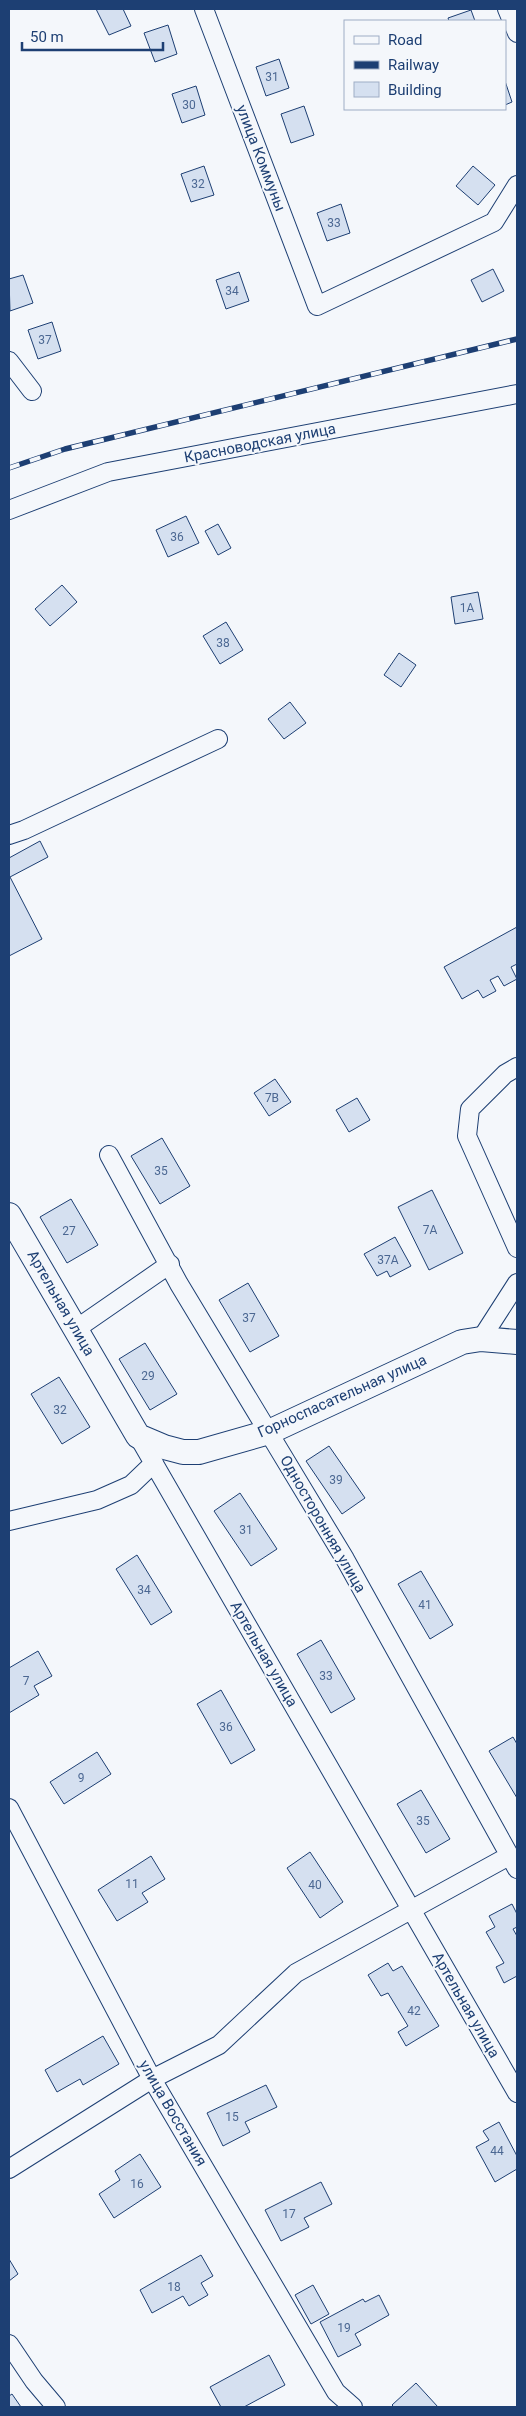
<svg xmlns="http://www.w3.org/2000/svg" width="526" height="2416" viewBox="0 0 526 2416" font-family="Roboto,sans-serif">
<style>
.building{fill:#d5e0f0;stroke:#1d3f73}
.lines{fill:none;stroke-linecap:round;stroke-linejoin:round}
.street-casing{stroke:#1d3f73;stroke-width:20}
.secondary-casing{stroke:#1d3f73;stroke-width:26}
.street{stroke:#f4f7fb;stroke-width:18}
.secondary{stroke:#f4f7fb;stroke-width:24}
.rail-casing{stroke:#1d3f73;stroke-width:5.5}
.rail{stroke:#f4f7fb;stroke-width:4;stroke-dasharray:11;stroke-linecap:butt}
.labels{text-anchor:middle;dominant-baseline:central;stroke-width:4;stroke-linejoin:round;paint-order:stroke}
.number-label{font-size:12px;fill:#4b6792}
.street-label{font-size:15px;fill:#1d3f73;stroke:#f4f7fb}
</style>
<rect width="100%" height="100%" fill="#f4f7fb"/>
<path class="building" d="M96,9h27l8,17 -22,9z
M471,10l4,11h-26l-1,-3z
M168,25l9,29 -22,8 -11,-29z
M279,59l10,29 -23,8 -10,-29z
M505,81l7,21 -7,3z
M196,86l9,29 -23,8 -10,-29z
M304,106l10,29 -23,8 -10,-29z
M204,166l10,29 -23,7 -10,-28z
M473,166l22,19 -17,20 -22,-19z
M341,204l9,29 -23,8 -10,-28z
M493,269l11,22 -22,11 -11,-22z
M239,272l10,29 -23,8 -10,-29z
M23,275l10,28 -23,8 -1,-32z
M52,322l9,29 -23,8 -10,-29z
M186,516l13,27 -31,14 -12,-27z
M218,524l13,24 -13,7 -13,-24z
M62,585l15,17 -27,24 -15,-17z
M478,592l5,27 -28,5 -4,-27z
M226,622l17,28 -23,14 -17,-28z
M399,653l17,12 -15,22 -17,-12z
M290,702l16,21 -22,16 -16,-20z
M40,841l8,16 -38,20 32,62 -33,17v-98z
M517,927v37l-6,3 6,12 -13,7 -6,-10 -8,4 6,11 -13,7 -5,-8 -16,9 -18,-32z
M275,1079l16,23 -22,14 -15,-23z
M357,1098l13,22 -21,12 -13,-22z
M162,1138l28,48 -30,18 -29,-48z
M432,1190l31,63 -34,17 -31,-63z
M71,1199l27,46 -31,18 -27,-46z
M395,1237l16,29 -21,11 -3,-6 -10,5 -13,-22z
M248,1283l31,53 -29,16 -31,-52z
M145,1343l32,51 -27,16 -31,-51z
M59,1377l31,50 -28,17 -31,-50z
M329,1446l36,52 -23,16 -36,-53z
M240,1493l37,56 -26,17 -37,-55z
M137,1555l35,57 -21,13 -35,-56z
M421,1571l32,54 -23,14 -32,-55z
M321,1640l34,59 -24,14 -34,-59z
M38,1651l14,25 -18,10 5,9 -30,18v-45z
M221,1690l34,60 -24,14 -34,-60z
M513,1737l4,7v54l-28,-47z
M97,1752l14,22 -47,30 -14,-22z
M421,1790l29,49 -24,14 -29,-49z
M310,1852l33,50 -23,16 -33,-50z
M151,1856l14,23 -23,14 6,9 -31,19 -19,-31z
M512,1904l5,10v13l-4,2 4,7v40l-13,7 -8,-16 8,-4 -18,-31 9,-5 -6,-11z
M388,1963l5,8 9,-5 37,60 -33,20 -8,-14 10,-6 -20,-33 -7,3 -13,-21z
M103,2036l16,28 -36,21 -3,-6 -23,13 -12,-22z
M266,2085l11,22 -32,15 5,10 -27,14 -16,-33z
M499,2122l18,34v13l-22,13 -19,-35 13,-7 -6,-9z
M140,2154l21,33 -47,31 -15,-24 21,-14 -5,-9z
M321,2182l11,22 -28,14 5,9 -28,14 -16,-31z
M201,2255l12,21 -12,7 7,12 -19,11 -6,-10 -31,17 -12,-23z
M9,2259l9,15 -9,7z
M313,2285l16,29 -18,10 -16,-29z
M379,2295l10,20 -34,19 6,11 -23,12 -18,-35 43,-23 2,3z
M269,2355l16,30 -41,22h-23l-11,-20z
M416,2383l22,24h-44l-2,-2z
M12,2394l9,13h-12v-11z"/>
<g class="lines">
<defs>
<path id="street" d="M204,9l113,297 177,-84 23,-37
M507,9l10,24
M9,361l23,30
M9,510l99,-38 409,-78
M9,835l15,-5 194,-91
M517,1067l-12,7 -35,35 -3,27 50,112
M109,1155l70,129 166,275 172,310
M76,1329l94,-65
M481,1339l36,-56
M138,1436l379,657
M9,1521l88,-21 34,-15 23,-22
M9,1808l143,271 184,313 17,15
M9,2169l143,-90 67,-34 77,-72 213,-117
M9,2344l25,37 22,26"/>
<path id="secondary" d="M9,1215l129,221 26,11 19,5h16l70,-20 193,-90 19,-3 36,3"/>
</defs>
<use href="#street" class="street-casing"/>
<use href="#secondary" class="secondary-casing"/>
<use href="#street" class="street"/>
<use href="#secondary" class="secondary"/>
<defs>
<path id="rail" d="M9,468l56,-19 452,-110"/>
</defs>
<use href="#rail" class="rail-casing"/>
<use href="#rail" class="rail"/>
</g>
<g class="labels">
<g class="number-label">
<text x="272" y="77">31</text>
<text x="189" y="105">30</text>
<text x="198" y="184">32</text>
<text x="334" y="223">33</text>
<text x="232" y="291">34</text>
<text x="45" y="340">37</text>
<text x="177" y="537">36</text>
<text x="467" y="608">1А</text>
<text x="223" y="643">38</text>
<text x="272" y="1098">7В</text>
<text x="161" y="1171">35</text>
<text x="430" y="1230">7А</text>
<text x="69" y="1231">27</text>
<text x="388" y="1260">37А</text>
<text x="249" y="1318">37</text>
<text x="148" y="1376">29</text>
<text x="60" y="1410">32</text>
<text x="336" y="1480">39</text>
<text x="246" y="1530">31</text>
<text x="144" y="1590">34</text>
<text x="425" y="1605">41</text>
<text x="326" y="1676">33</text>
<text x="26" y="1681">7</text>
<text x="226" y="1727">36</text>
<text x="81" y="1778">9</text>
<text x="423" y="1821">35</text>
<text x="132" y="1884">11</text>
<text x="315" y="1885">40</text>
<text x="414" y="2011">42</text>
<text x="232" y="2117">15</text>
<text x="497" y="2151">44</text>
<text x="137" y="2184">16</text>
<text x="289" y="2214">17</text>
<text x="174" y="2287">18</text>
<text x="344" y="2328">19</text>
</g>
<g class="street-label">
<text transform="translate(261 158) rotate(69)">улица Коммуны</text>
<text transform="translate(260 443) rotate(-11)">Красноводская улица</text>
<text transform="translate(61 1303) rotate(60)">Артельная улица</text>
<text transform="translate(342 1396) rotate(-24)">Горноспасательная улица</text>
<text transform="translate(323 1524) rotate(60)">Односторонняя улица</text>
<text transform="translate(264 1654) rotate(60)">Артельная улица</text>
<text transform="translate(466 2005) rotate(60)">Артельная улица</text>
<text transform="translate(173 2113) rotate(60)">улица Восстания</text>
</g>
</g>
<rect width="526" height="2416" fill="none" stroke="#1d3f73" stroke-width="20"/>
<rect x="344" y="20" width="162" height="90" fill="#f4f7fb" stroke="#9eadc5"/>
<rect x="354" y="36" width="25" height="8" fill="#f4f7fb" stroke="#9eadc5"/>
<text x="388" y="45" font-size="15" fill="#1d3f73">Road</text>
<rect x="354" y="61" width="25" height="8" fill="#1d3f73" stroke="#9eadc5"/>
<text x="388" y="70" font-size="15" fill="#1d3f73">Railway</text>
<rect x="354" y="82" width="25" height="15" fill="#d5e0f0" stroke="#9eadc5"/>
<text x="388" y="95" font-size="15" fill="#1d3f73">Building</text>
<path d="M22 42v8h141v-8" fill="none" stroke="#1d3f73" stroke-width="2.5"/>
<text x="30" y="42" font-size="15" fill="#1d3f73" stroke="#f4f7fb" stroke-width="4" paint-order="stroke">50 m</text>
</svg>
